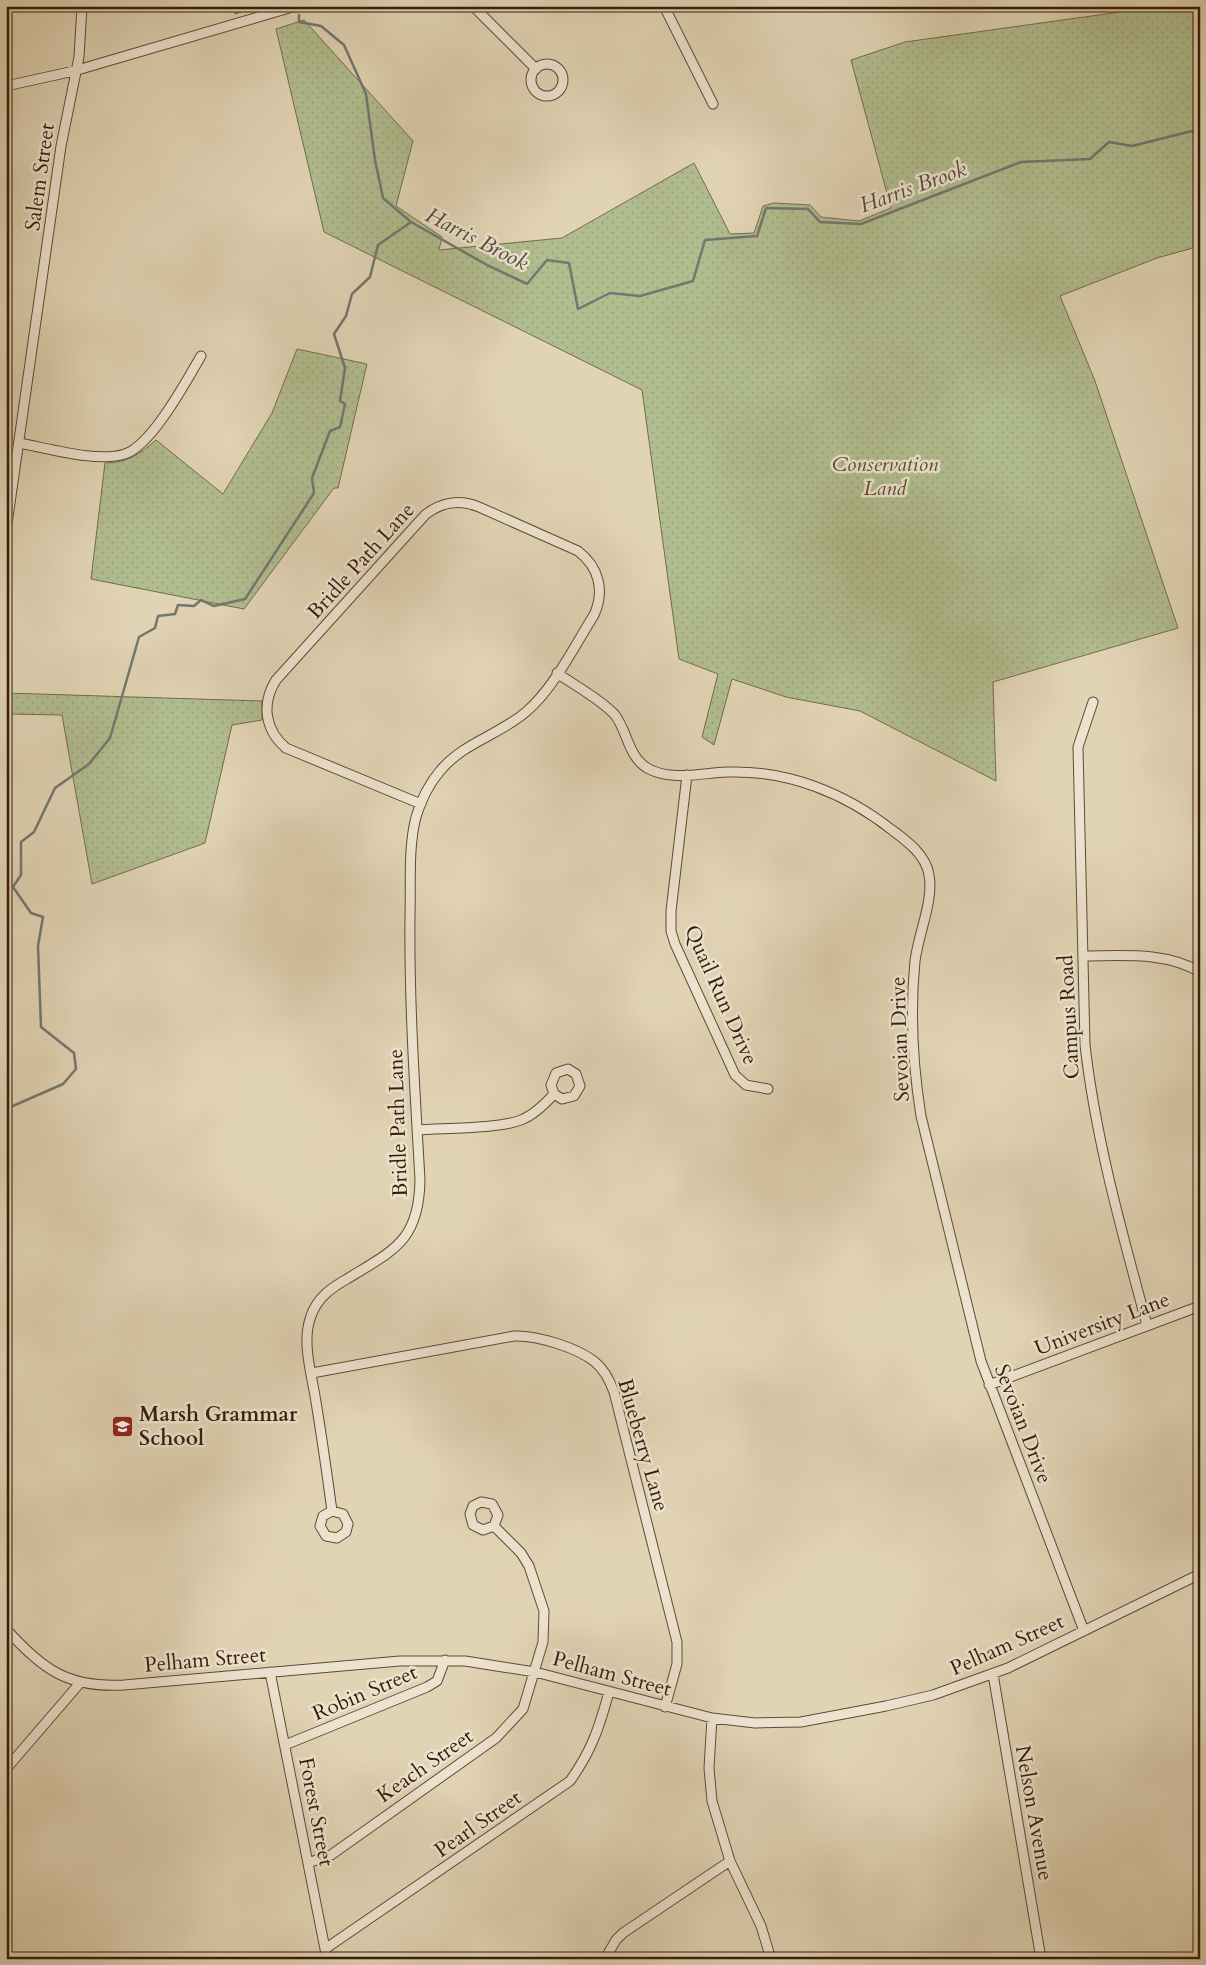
<svg xmlns="http://www.w3.org/2000/svg" width="1206" height="1965" viewBox="0 0 1206 1965" font-family="Cardo,serif">
<style>
.grass{fill:url(#grass-dots);stroke:#746c4b}
.lines{fill:none;stroke-linecap:round;stroke-linejoin:round}
.stream{stroke:#727772;stroke-width:2.5}
.minor-casing{stroke:#614932;stroke-width:11}
.minor{stroke:#ece3cf;stroke-width:9}
.labels{text-anchor:middle;dominant-baseline:central;stroke-width:5;stroke-linejoin:round;paint-order:stroke}
.street-label{font-size:21px;fill:#361b07;stroke:#ece3cf}
.park-label{font-size:21px;font-style:italic;fill:#5b4c30;stroke:#ece3cf}
.poi-label{font-size:21px;font-weight:bold;fill:#361b07;stroke:#ece3cf;text-anchor:start}
.water-label{font-size:22px;font-style:italic;fill:#54493c;stroke:#ece3cf}
</style>
<defs>
<pattern id="grass-dots" width="8" height="8" patternUnits="userSpaceOnUse" patternTransform="scale(1.25)"><rect width="8" height="8" fill="#b1bd8f"/><path d="M2 2h.1M6 6h.1" fill="none" stroke="#99a27a" stroke-width="1.8" stroke-linecap="round"/></pattern>
</defs>
<rect width="100%" height="100%" fill="#e1d4b5"/>
<filter id="stains"><feTurbulence type="fractalNoise" baseFrequency=".004" numOctaves="4"/><feColorMatrix values="0 0 0 0 .2 0 0 0 0 .09 0 0 0 0 .02 0 0 0 .5 -.17"/></filter>
<radialGradient id="worn" r=".72"><stop offset=".6" stop-color="#630" stop-opacity="0"/><stop offset="1" stop-color="#630" stop-opacity=".3"/></radialGradient>
<path class="grass" d="M233,6h27l-25,8z
M1163,6h37v240l-43,12 -97,38 35,85 83,247 -185,54 3,99 -136,-70 -74,-14 -54,-18 -18,66 -12,-8 16,-63 -39,-15 -37,-269 -318,-158 -48,-203 28,-9 109,121 -17,65 46,31 -3,13 123,-12 132,-75 36,71 24,-1 9,-27 11,-3 36,2 11,12 38,4 32,-13 -40,-148 54,-18z
M297,349l70,15 -29,124h-4l-90,121 -153,-30 14,-116c22,0 35,-9 51,-23l67,54 49,-81z
M6,693l256,8v19l-30,5 -27,118 -113,41 -30,-169 -56,-1z"/>
<g class="lines">
<path class="stream" d="M299,15v7l22,4 23,19 22,49 9,66 8,38 28,24
M6,1109l57,-25 13,-15 -2,-16 -33,-26 -3,-81 5,-29 -12,-4 -18,-26 8,-12v-33l13,-10 21,-44 34,-24 21,-26 29,-101 16,-9 3,-12 17,-2 3,-9 16,1 7,-6 13,6 31,-7 69,-106 -2,-15 18,-47 10,-4 5,-23 -5,-3 5,-33 -11,-34 12,-18 6,-22 18,-17 8,-32 33,-23 76,43 40,19 20,-24 22,3 9,46 32,-16 30,3 53,-15 12,-41 52,-4 9,-28 42,1 12,13 41,2 160,-62 69,-3 19,-17 23,4 68,-17"/>
<defs>
<path id="minor" d="M473,6l63,63
M664,6l49,98
M531 80a16 16 0 1 1 32 0a16 16 0 1 1-32 0Z
M6,86l68,-15 222,-65
M19,443c29,5 78,20 106,11 27,-9 62,-74 76,-98
M6,531l55,-385 18,-89 3,-51
M557,673c17,12 45,27 58,42 13,17 13,43 34,54 23,12 53,4 78,3 61,-2 118,21 165,58 15,11 34,25 37,45 5,25 -11,60 -14,86 -5,50 -2,105 6,155l60,245 103,270
M1093,702l-15,45 7,298c11,96 37,187 62,280
M687,775l-16,136v20l4,13 60,131 11,10 22,4
M1083,956c39,0 81,-5 117,16
M417,1130c27,-2 81,-1 104,-10 13,-5 24,-16 33,-26l-3,-9 5,-12 12,-4 8,5 4,12 -6,10 -12,3 -8,-5
M312,1373l202,-37c23,-1 64,12 81,26 10,8 15,19 19,30l63,250v22l-12,43
M989,1385l211,-79
M332,1511l-9,5 -3,10 6,10 11,2 9,-6 2,-8 -5,-10 -11,-3c-5,-37 -10,-73 -16,-109 -4,-27 -15,-60 -5,-86 6,-18 20,-28 36,-37 47,-29 72,-38 73,-99 -5,-89 -11,-176 -10,-265 1,-32 -2,-67 6,-98 5,-17 13,-33 24,-46 24,-29 60,-36 87,-60 27,-23 48,-66 67,-96 11,-24 5,-48 -16,-64l-99,-44c-19,-8 -38,-5 -54,8l-149,165c-15,24 -11,50 10,68l135,56
M6,1629c37,41 62,59 118,56l276,-24h65l70,11 177,46 43,5 46,-1 85,-16 47,-11 75,-27 192,-94
M270,1672l57,287
M993,1674l48,285
M712,1718l-3,50 3,33 18,60 31,65 10,33
M285,1745l142,-58 10,-6 8,-21
M6,1769l74,-86
M308,1863l23,-8 165,-117 27,-29 20,-67 1,-31 -15,-45 -8,-13 -27,-27 -11,4 -10,-5 -3,-11 3,-8 8,-4 11,2 6,11 -4,11
M325,1949l245,-168c22,-31 29,-53 39,-89
M605,1959l11,-19 7,-7 107,-72"/>
</defs>
<use href="#minor" class="minor-casing"/>
<use href="#minor" class="minor"/>
</g>
<defs>
<symbol id="school-square" viewBox="-11 -11 22 22"><rect x="-9" y="-9" width="18" height="18" rx="4" fill="#8f2418" stroke="#ece3cf"/><path d="M0-5L7-2L0 1L-7-2ZM-4 1L0 2.5L4 1V4Q0 6-4 4Z" fill="#fff"/></symbol>
</defs>
<g fill-rule="evenodd">
<use href="#school-square" x="110" y="1414" width="25" height="25"/>
</g>
<g class="labels">
<g class="street-label">
<text transform="translate(40 177) rotate(-82)">Salem Street</text>
<text transform="translate(361 561) rotate(-48)">Bridle Path Lane</text>
<text transform="translate(721 995) rotate(66)">Quail Run Drive</text>
<text transform="translate(1069 1017) rotate(-93)">Campus Road</text>
<text transform="translate(900 1039) rotate(-92)">Sevoian Drive</text>
<text transform="translate(398 1123) rotate(-92)">Bridle Path Lane</text>
<text transform="translate(1102 1324) rotate(-21)">University Lane</text>
<text transform="translate(1023 1424) rotate(69)">Sevoian Drive</text>
<text transform="translate(643 1445) rotate(74)">Blueberry Lane</text>
<text transform="translate(1007 1645) rotate(-24)">Pelham Street</text>
<text transform="translate(205 1660) rotate(-5)">Pelham Street</text>
<text transform="translate(612 1674) rotate(15)">Pelham Street</text>
<text transform="translate(365 1693) rotate(-23)">Robin Street</text>
<text transform="translate(425 1766) rotate(-35)">Keach Street</text>
<text transform="translate(316 1812) rotate(79)">Forest Street</text>
<text transform="translate(1034 1813) rotate(80)">Nelson Avenue</text>
<text transform="translate(478 1824) rotate(-35)">Pearl Street</text>
</g>
<g class="park-label">
<text x="885" y="464">Conservation<tspan x="885" dy="24">Land</tspan></text>
</g>
<g class="poi-label">
<text x="139" y="1414">Marsh Grammar<tspan x="139" dy="24">School</tspan></text>
</g>
<g class="water-label">
<text transform="translate(913 187) rotate(-20)">Harris Brook</text>
<text transform="translate(477 239) rotate(27)">Harris Brook</text>
</g>
</g>
<rect width="1206" height="1965" fill="none" stroke="#e1d4b5" stroke-width="25"/>
<rect x="8" y="8" width="1191" height="1950" fill="none" stroke="#361b07" stroke-width="2.5"/>
<rect x="12" y="12" width="1181" height="1940" fill="none" stroke="#361b07"/>
<rect width="100%" height="100%" filter="url(#stains)"/>
<rect width="100%" height="100%" fill="url(#worn)"/>
</svg>
